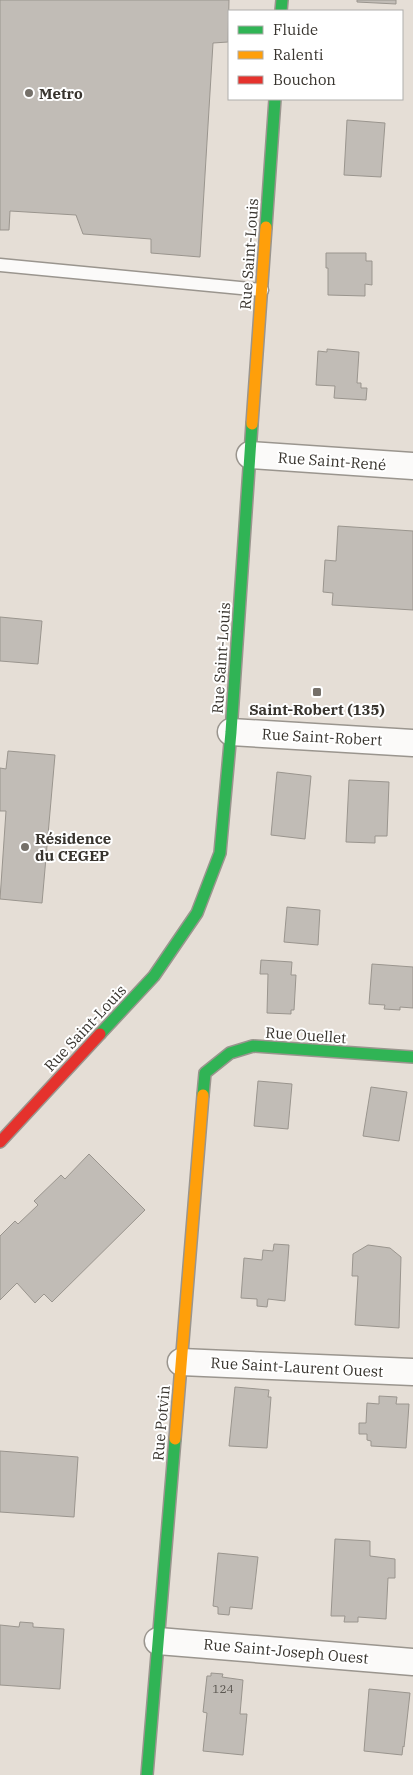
<svg xmlns="http://www.w3.org/2000/svg" width="413" height="1775" viewBox="0 0 413 1775" font-family="'IBM Plex Serif',serif">
<style>
.building{fill:#c1bcb6;stroke:#9a958e}
.lines{fill:none;stroke-linecap:round;stroke-linejoin:round}
.lane-casing{stroke:#9a958e;stroke-width:15}
.street-casing{stroke:#9a958e;stroke-width:29}
.fast-casing{stroke:#9a958e;stroke-width:14}
.slow-casing{stroke:#9a958e;stroke-width:14}
.jam-casing{stroke:#9a958e;stroke-width:14}
.lane{stroke:#fbfaf9;stroke-width:12}
.street{stroke:#fbfaf9;stroke-width:26}
.fast{stroke:#30b455;stroke-width:11}
.slow{stroke:#ff9f0a;stroke-width:11}
.jam{stroke:#e5322d;stroke-width:11}
.poi-dot{fill:#757069;stroke:#fff;stroke-width:2}
.labels{text-anchor:middle;dominant-baseline:central;stroke-width:4;stroke-linejoin:round;paint-order:stroke}
.number-label{font-size:12px;fill:#5a5650}
.poi-label{font-size:15px;font-weight:bold;fill:#38342e;stroke:#fff;text-anchor:start}
.street-label{font-size:15px;fill:#38342e;stroke:#fff}
</style>
<rect width="100%" height="100%" fill="#e5ded6"/>
<path class="building" d="M0,0h229l-1,42 -15,1 -13,214 -49,-4v-14l-68,-5 -7,-19 -66,-4 -1,19h-9z
M357,0h39v4l-39,-2z
M347,120l38,3 -4,54 -37,-2z
M326,253h40v8h6v24l-7,-1v12l-37,-1v-27h-2z
M327,349l32,3 -2,31h4v5h6l-1,12 -32,-2 1,-12 -19,-1 2,-34 9,1z
M338,526l75,5v79l-81,-5 1,-12 -10,-1 2,-32 11,1z
M0,617l42,4 -4,43 -38,-3z
M8,751l47,4 -13,148 -42,-4 6,-88h-6v-43l6,1z
M277,772l34,4 -6,63 -34,-4z
M349,780l40,2 -2,54h-12v7l-29,-1z
M287,907l33,3 -2,35 -34,-3z
M261,960l31,2 -1,13h5l-2,35h-3v4l-24,-1 1,-39h-8z
M372,964l41,3v41l-13,-1v3l-16,-1 1,-4 -16,-1z
M258,1081l34,3 -4,45 -34,-3z
M371,1087l36,5 -8,49 -36,-5z
M89,1154l56,56 -93,92 -8,-8 -9,9 -18,-20 -17,17v-64l15,-15 3,3 20,-19 -4,-4 27,-26 4,4z
M274,1244l15,1 -4,56 -17,-2 -1,8 -10,-1v-7l-16,-1 3,-40 18,2 1,-10 10,1z
M368,1245l22,3 11,9 -2,71 -44,-3 3,-49h-6l1,-22z
M235,1387l34,3 -1,7h3l-4,51 -38,-2z
M379,1396l18,1 -1,7h13l-3,44 -35,-2v-5l-4,-1v-6h-8v-11h7l1,-20 12,1z
M0,1451l78,6 -4,60 -74,-5z
M335,1539l35,2v15l25,3v19h-7l-2,41 -28,-2v5h-14l1,-6h-14z
M218,1553l40,4 -6,52 -22,-2 -1,8 -11,-1v-7l-5,-1z
M20,1622l13,1v4l31,2 -4,60 -60,-4v-60l19,2z
M211,1673l12,1 -1,3 21,3 -3,34h7l-4,41 -40,-4 4,-38 -4,-1 4,-36h4z
M369,1689l41,4 -6,54 -1,-1 -1,9 -38,-4z"/>
<g class="lines">
<defs>
<path id="lane" d="M0,265l262,25"/>
<path id="street" d="M250,455l163,11
M231,732l182,11
M181,1362l232,10
M158,1641l255,21"/>
<path id="fast" d="M281,11l1,-11
M266,227l9,-128
M100,1034l54,-58 43,-63 23,-60 11,-121 21,-308
M203,1095l2,-22 25,-20 23,-7 160,11
M147,1775l28,-336"/>
<path id="slow" d="M252,424l14,-197
M175,1439l28,-344"/>
<path id="jam" d="M0,1142l100,-108"/>
</defs>
<use href="#lane" class="lane-casing"/>
<use href="#street" class="street-casing"/>
<use href="#fast" class="fast-casing"/>
<use href="#slow" class="slow-casing"/>
<use href="#jam" class="jam-casing"/>
<use href="#lane" class="lane"/>
<use href="#street" class="street"/>
<use href="#fast" class="fast"/>
<use href="#slow" class="slow"/>
<use href="#jam" class="jam"/>
</g>
<g class="poi-dot">
<circle cx="29" cy="93" r="5"/>
<rect x="312" y="687" width="10" height="10" rx="2.5"/>
<circle cx="25" cy="847" r="5"/>
</g>
<g class="labels">
<g class="number-label">
<text x="223" y="1688">124</text>
</g>
<g class="poi-label">
<text x="39" y="93">Metro</text>
<text x="317" y="709" text-anchor="middle">Saint-Robert (135)</text>
<text x="35" y="838">Résidence<tspan x="35" dy="17">du CEGEP</tspan></text>
</g>
<g class="street-label">
<text transform="translate(249 254) rotate(-86)">Rue Saint-Louis</text>
<text transform="translate(332 461) rotate(4)">Rue Saint-René</text>
<text transform="translate(221 658) rotate(-86)">Rue Saint-Louis</text>
<text transform="translate(322 737) rotate(3)">Rue Saint-Robert</text>
<text transform="translate(85 1028) rotate(-47)">Rue Saint-Louis</text>
<text transform="translate(306 1035) rotate(4)">Rue Ouellet</text>
<text transform="translate(297 1367) rotate(3)">Rue Saint-Laurent Ouest</text>
<text transform="translate(161 1423) rotate(-85)">Rue Potvin</text>
<text transform="translate(286 1651) rotate(5)">Rue Saint-Joseph Ouest</text>
</g>
</g>
<rect x="228" y="10" width="175" height="90" fill="#ffffff" stroke="#afaeab"/>
<rect x="238" y="26" width="25" height="8" fill="#30b455" stroke="#afaeab"/>
<text x="273" y="35" font-size="15" fill="#38342e">Fluide</text>
<rect x="238" y="51" width="25" height="8" fill="#ff9f0a" stroke="#afaeab"/>
<text x="273" y="60" font-size="15" fill="#38342e">Ralenti</text>
<rect x="238" y="76" width="25" height="8" fill="#e5322d" stroke="#afaeab"/>
<text x="273" y="85" font-size="15" fill="#38342e">Bouchon</text>
</svg>
